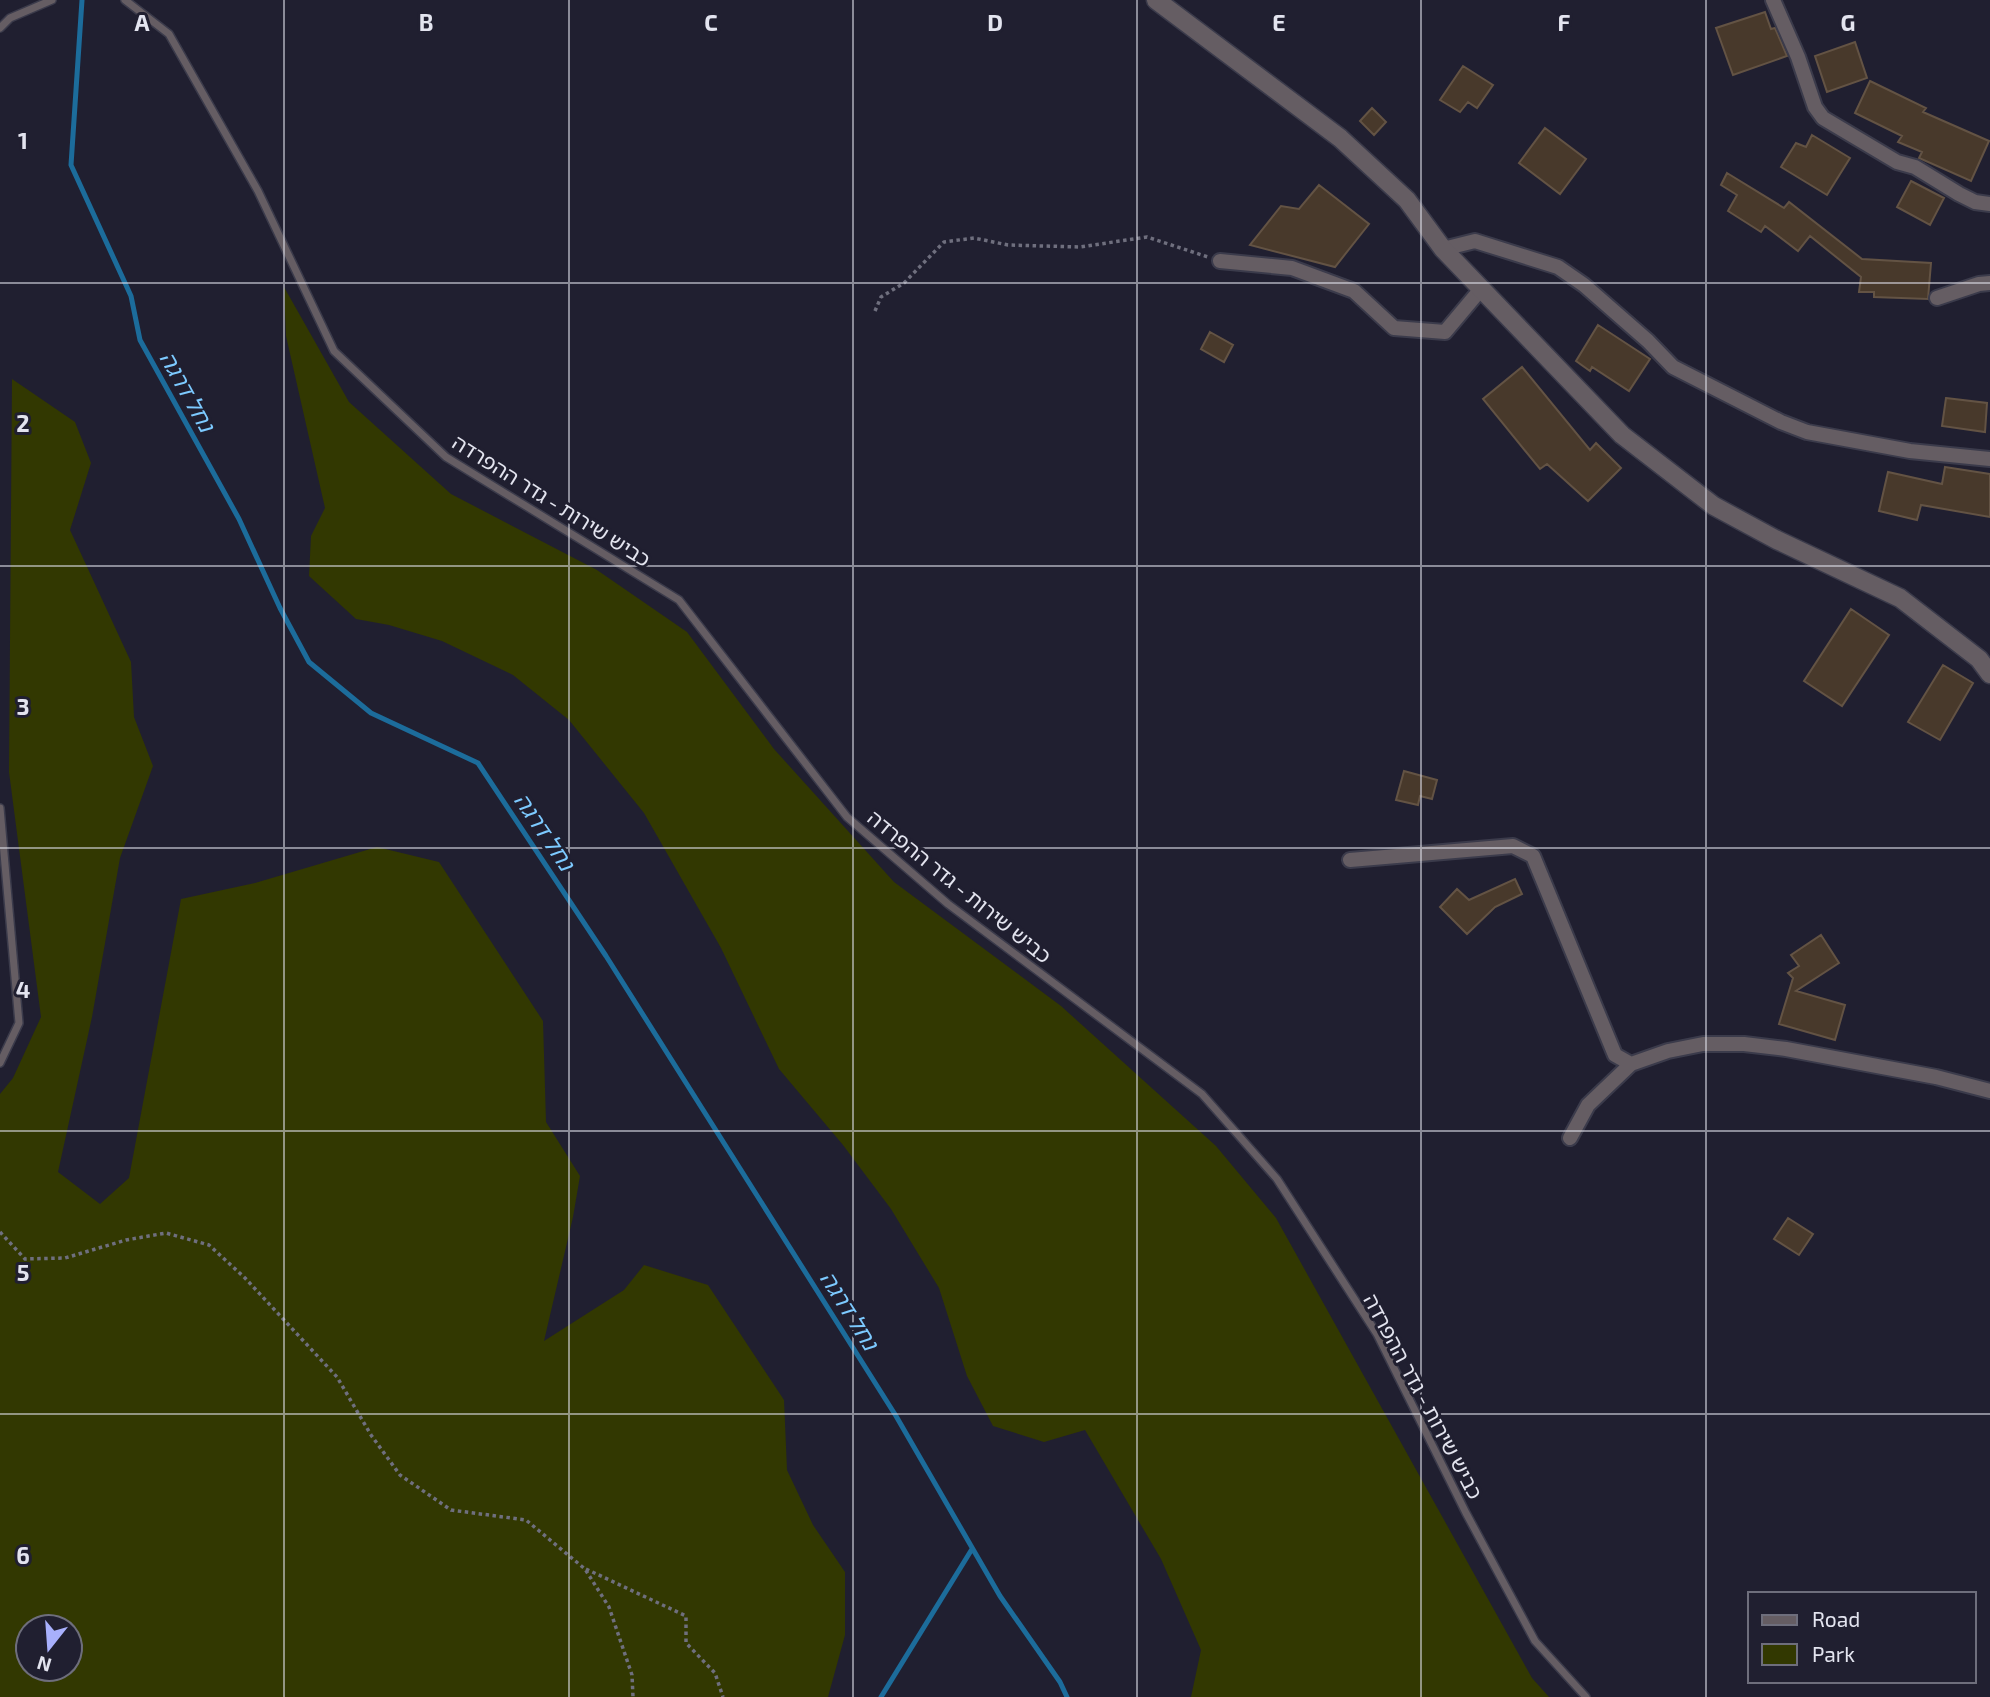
<svg xmlns="http://www.w3.org/2000/svg" width="1990" height="1697" viewBox="0 0 1990 1697" font-family="'Exo 2','Noto Sans Hebrew',sans-serif">
<style>
.green{fill:#323801;fill-rule:evenodd}
.lines{fill:none;stroke-linecap:round;stroke-linejoin:round}
.stream{stroke:#1c6c9b;stroke-width:5}
.building{fill:#48392b;stroke:#635344;stroke-width:2}
.service-casing{stroke:#3b3b4b;stroke-width:10}
.minor-casing{stroke:#3b3b4b;stroke-width:18}
.tertiary-casing{stroke:#3b3b4b;stroke-width:21}
.path{stroke:#6f6f7e;stroke-width:3.5;stroke-dasharray:3.5 3.5;stroke-linecap:butt}
.service{stroke:#655d63;stroke-width:7}
.minor{stroke:#655d63;stroke-width:14}
.tertiary{stroke:#655d63;stroke-width:18}
.grid{fill:none;stroke:#e3e4ef;stroke-width:2;stroke-opacity:0.55}
.labels{text-anchor:middle;dominant-baseline:central;stroke-width:6;stroke-linejoin:round;paint-order:stroke}
.street-label{font-size:21px;fill:#e3e4ef;stroke:#201f30}
.water-label{font-size:23px;font-style:italic;fill:#7dcaff;stroke:#201f30}
.grid-label{font-size:23px;text-anchor:middle;font-weight:bold;fill:#e3e4ef;stroke:#201f30;stroke-width:6;stroke-linejoin:round;paint-order:stroke}
</style>
<rect width="100%" height="100%" fill="#201f30"/>
<path class="green" d="M284,287l65,115 102,92 146,76 90,62 87,117 120,133 167,124 155,140 60,72 256,460 17,19h-358l10,-47 -40,-91 -76,-129 -41,12 -51,-16 -26,-50 -28,-88 -48,-79 -48,-64 -64,-76 -58,-121 -77,-135 -75,-93 -56,-45 -71,-34 -53,-16 -33,-6 -47,-43 2,-40 14,-28 -39,-172z
M12,379l63,43 16,41 -21,67 61,132 3,55 19,49 -33,92 -28,159 -34,155 42,32 29,-26 52,-279 74,-16 122,-36 62,15 104,159 3,101 34,54 -7,41 -29,124 80,-51 20,-25 64,20 76,115 3,70 26,55 32,47v63l-17,62h-828v-603l13,-16 28,-61 -32,-245zM28,1627h42v42h-42z"/>
<g class="lines">
<path class="stream" d="M82,0l-11,165 60,131 9,44 99,179 41,89 29,54 62,51 107,50 128,193 290,460 104,180 60,86 7,15
M881,1697l91,-148"/>
</g>
<path class="building" d="M1765,12l6,17 4,-1 12,28 -54,19 -17,-47z
M1855,42l12,36 -40,14 -12,-36z
M1463,66l30,19 -16,23 -9,-6 -8,10 -20,-12z
M1870,81l56,27 -3,4 66,29 -18,40 -52,-23 3,-6 -24,-10 4,-6 -47,-23z
M1372,108l14,14 -12,13 -14,-14z
M1545,128l41,31 -26,35 -41,-31z
M1812,135l38,23 -23,37 -46,-28 15,-24 10,4z
M1727,173l57,35 5,-6 73,57 69,4 -3,36 -54,-2v-5h-15l2,-15 -51,-41 -12,15 -33,-25 -4,6 -33,-21 9,-16 -16,-10z
M1911,181l33,17 -14,27 -33,-18z
M1319,185l50,39 -34,43 -85,-22 31,-39 18,3z
M1598,325l52,34 -21,32 -37,-24 -2,4 -14,-10z
M1210,332l23,13 -9,17 -23,-13z
M1522,367l68,83 6,-7 25,25 -33,33 -41,-37 -7,5 -57,-70z
M1946,398l41,5 -2,29 -43,-6z
M1945,467l45,7v43l-69,-12 -4,15 -38,-9 9,-39 54,12z
M1851,609l38,26 -47,71 -38,-25z
M1943,665l30,18 -33,57 -32,-18z
M1404,771l33,9 -5,19 -12,-3 -2,9 -22,-5z
M1515,879l7,15 -27,13 -28,27 -27,-27 17,-18 12,11z
M1821,935l18,28 -43,28 49,14 -10,35 -56,-16 14,-46 -5,-5 11,-7 -8,-11z
M1788,1218l25,16 -14,21 -25,-16z"/>
<g class="lines">
<defs>
<path id="service" d="M125,0l44,34 89,157 76,160 112,106 233,143 168,217 101,87 254,190 75,85 100,155 89,179 69,128 51,56
M0,28l10,-10 42,-18
M0,808l19,215 -19,40"/>
<path id="minor" d="M1773,0l25,57 17,50 8,11 74,44 18,5 44,27 16,8 15,2
M1443,249l32,-8 83,26 26,18 64,56 25,26 108,55 26,10 103,19 80,8
M1220,261l72,7 62,23 40,37 51,4 36,-43
M1937,298l42,-14 11,-1
M1350,860l163,-14 20,10 82,199 16,9
M1570,1138l18,-33 43,-41 37,-13 35,-7h41l42,5 150,28 54,14"/>
<path id="tertiary" d="M1156,0l184,138 67,62 36,49 179,186 92,71 63,34 123,58 79,61 11,15"/>
</defs>
<use href="#service" class="service-casing"/>
<use href="#minor" class="minor-casing"/>
<use href="#tertiary" class="tertiary-casing"/>
<path class="path" d="M875,311l6,-14 23,-14 40,-41 30,-4 34,7 72,2 67,-10 61,20
M0,1232l25,27 40,-1 61,-18 40,-7 43,12 36,33 92,99 34,58 29,40 51,35 75,10 59,49 24,38 23,68 1,22
M586,1569l100,47v27l29,30 8,24"/>
<use href="#service" class="service"/>
<use href="#minor" class="minor"/>
<use href="#tertiary" class="tertiary"/>
</g>
<path class="grid" d="M284,0v1697M569,0v1697M853,0v1697M1137,0v1697M1421,0v1697M1706,0v1697M0,283h1990M0,566h1990M0,848h1990M0,1131h1990M0,1414h1990"/>
<g class="labels">
<g class="street-label">
<text transform="translate(552 500) rotate(32)">כביש שירות - גדר ההפרדה</text>
<text transform="translate(960 886) rotate(39)">כביש שירות - גדר ההפרדה</text>
<text transform="translate(1424 1396) rotate(62)">כביש שירות - גדר ההפרדה</text>
</g>
<g class="water-label">
<text transform="translate(188 391) rotate(61)">נחל דרגה</text>
<text transform="translate(545 831) rotate(56)">נחל דרגה</text>
<text transform="translate(850 1310) rotate(58)">נחל דרגה</text>
</g>
</g>
<g class="grid-label">
<text x="142" y="31">A</text>
<text x="426" y="31">B</text>
<text x="711" y="31">C</text>
<text x="995" y="31">D</text>
<text x="1279" y="31">E</text>
<text x="1564" y="31">F</text>
<text x="1848" y="31">G</text>
<text x="23" y="149">1</text>
<text x="23" y="432">2</text>
<text x="23" y="715">3</text>
<text x="23" y="998">4</text>
<text x="23" y="1281">5</text>
<text x="23" y="1564">6</text>
</g>
<rect x="1748" y="1592" width="228" height="91" fill="#201f30" stroke="#6e6e7c" stroke-width="2"/>
<rect x="1762" y="1615" width="35" height="10" fill="#655d63" stroke="#6e6e7c" stroke-width="2"/>
<text x="1812" y="1627" font-size="21" fill="#e3e4ef">Road</text>
<rect x="1762" y="1644" width="35" height="21" fill="#323801" stroke="#6e6e7c" stroke-width="2"/>
<text x="1812" y="1662" font-size="21" fill="#e3e4ef">Park</text>
<g transform="translate(49 1648) rotate(197)"><circle r="33" fill="#201f30" stroke="#6e6e7c" stroke-width="2"/>
<path d="M0-5L12 26L0 18L-12 26Z" fill="#a8b0fc"/>
<text y="-10" font-size="19" font-weight="bold" text-anchor="middle" fill="#e3e4ef">N</text>
</g>
</svg>
